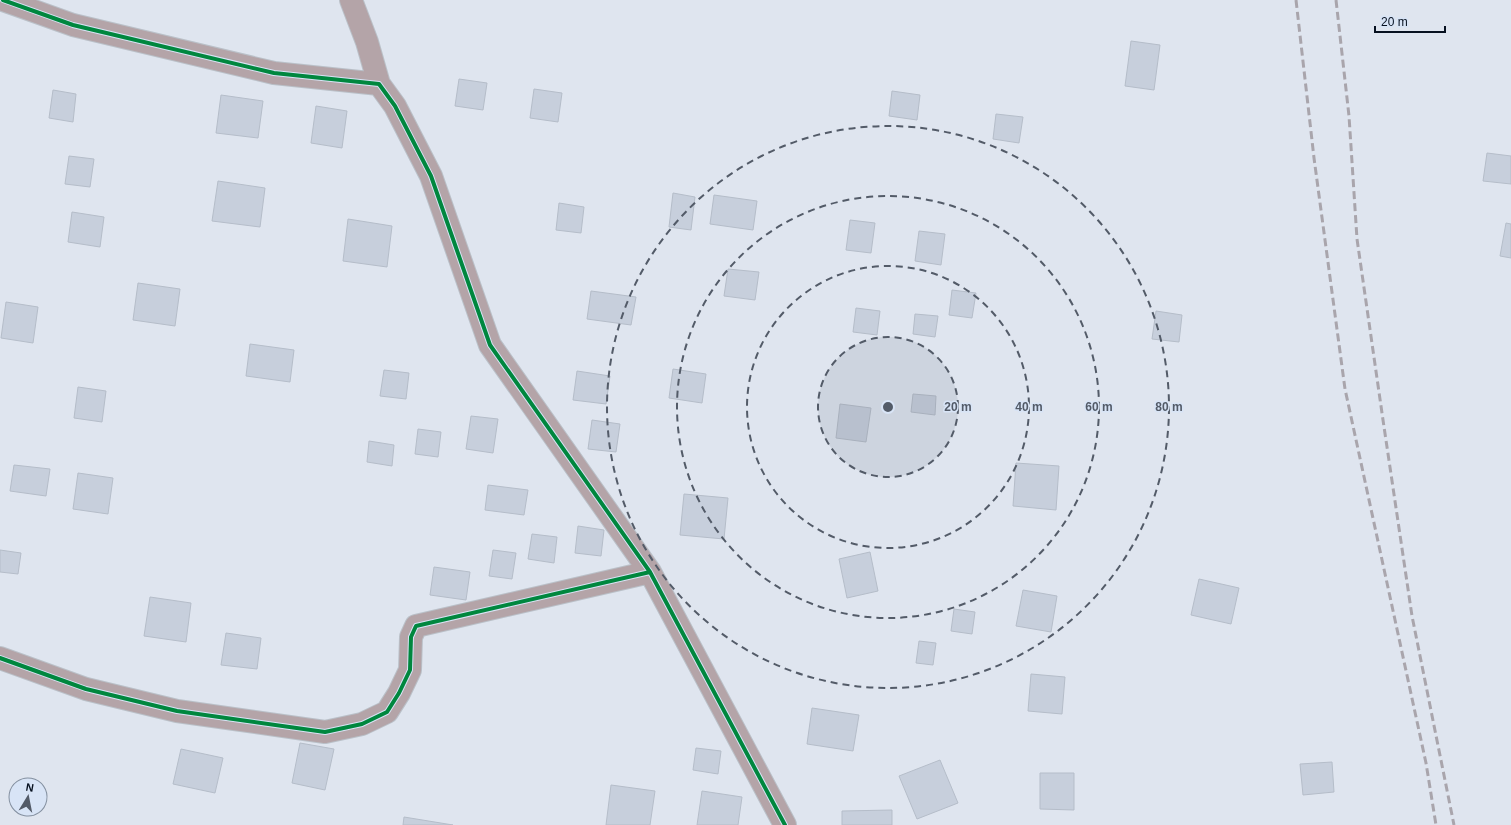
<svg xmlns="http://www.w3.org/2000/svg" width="1511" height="825" viewBox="0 0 1511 825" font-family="Arial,sans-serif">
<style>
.building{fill:#c7cfdc;stroke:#b5bdc9}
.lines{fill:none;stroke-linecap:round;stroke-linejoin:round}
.minor-casing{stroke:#bac0c8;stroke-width:24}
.minor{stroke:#b4a4a8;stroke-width:22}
.rail{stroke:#a9a5ac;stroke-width:3;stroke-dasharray:8 4;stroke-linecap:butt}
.cycleway-casing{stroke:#d8e4f6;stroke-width:6}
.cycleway{stroke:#00873e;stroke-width:4}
.ring{fill:none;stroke:#535b68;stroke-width:2;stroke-dasharray:7 5}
.centre{fill:#535b68;stroke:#d8e4f6;stroke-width:2}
.ring-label{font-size:12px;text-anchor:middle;font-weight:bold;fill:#535b68;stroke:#d8e4f6;stroke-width:3;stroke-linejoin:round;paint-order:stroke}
</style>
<rect width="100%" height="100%" fill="#dfe5ef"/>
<path class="building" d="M1131,41l29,4 -6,45 -29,-4z
M459,79l28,4 -4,27 -28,-4z
M534,89l28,4 -4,29 -28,-4z
M53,90l23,4 -3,28 -24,-4z
M892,91l28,4 -3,25 -28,-4z
M221,95l42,6 -5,37 -42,-5z
M316,106l31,5 -5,37 -31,-5z
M996,114l27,3 -4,26 -26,-4z
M1487,153l24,3v28l-28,-3z
M69,156l25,3 -4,28 -25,-3z
M218,181l47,7 -5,39 -48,-6z
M673,193l22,4 -4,33 -22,-3z
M714,195l43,6 -4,29 -43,-6z
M559,203l25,4 -3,26 -25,-3z
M72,212l32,5 -4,30 -32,-5z
M348,219l44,7 -5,41 -44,-6z
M850,220l25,3 -4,30 -25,-3z
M1506,223l5,1v34l-11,-2z
M919,231l26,3 -4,31 -26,-4z
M728,269l31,3 -4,28 -31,-4z
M138,283l42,6 -5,37 -42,-6z
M952,290l24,3 -4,25 -23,-3z
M591,291l45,6 -5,28 -44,-6z
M6,302l32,5 -5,36 -32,-5z
M856,308l24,3 -3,24 -24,-3z
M1156,311l26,4 -3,27 -27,-3z
M915,314l23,2 -3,21 -22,-3z
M250,344l44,6 -4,32 -44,-6z
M673,369l33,5 -4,29 -33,-5z
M384,370l25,3 -3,26 -26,-3z
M577,371l33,5 -4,28 -33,-4z
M78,387l28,4 -4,31 -28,-4z
M913,394l23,2 -1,19 -24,-3z
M840,404l31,4 -5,34 -30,-4z
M471,416l27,3 -5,34 -27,-4z
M592,420l28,4 -4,28 -28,-3z
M418,429l23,3 -3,25 -23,-3z
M369,441l25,4 -2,21 -25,-4z
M1016,463l43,3 -3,44 -43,-4z
M14,465l36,4 -4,27 -36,-5z
M78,473l35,5 -5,36 -35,-5z
M488,485l40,5 -4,25 -39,-5z
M684,494l44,4 -4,41 -44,-4z
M578,526l26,4 -3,26 -26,-3z
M532,534l25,3 -3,26 -26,-4z
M0,550l21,3 -3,21 -18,-2z
M493,550l23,3 -4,26 -23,-3z
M870,552l8,39 -31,7 -8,-39z
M434,567l36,5 -4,28 -36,-5z
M1199,579l40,9 -8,36 -40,-9z
M1023,590l34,6 -6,36 -35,-6z
M150,597l41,6 -5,39 -42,-6z
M954,609l21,3 -3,22 -21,-3z
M226,633l35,5 -4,31 -36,-4z
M919,641l17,2 -3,22 -17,-2z
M1031,674l34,3 -3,37 -34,-3z
M812,708l47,7 -6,36 -46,-7z
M300,743l34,6 -9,41 -33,-7z
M696,748l25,3 -3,23 -25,-4z
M181,749l42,9 -8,35 -42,-9z
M940,760l18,43 -41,16 -18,-43z
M1332,762l2,30 -31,3 -3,-31z
M1040,773h34v37l-34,-1z
M611,785l44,6 -5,34h-44z
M702,791l40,6 -4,28h-41z
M892,810v15h-50v-14z
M404,817l49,8h-50z"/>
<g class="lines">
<defs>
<path id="minor" d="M3,0l70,25 201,48 105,11 16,22 36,70 59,169 160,227 135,253
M351,0l16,42 12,42
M0,658l86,31 91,22 148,21 37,-8 25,-12 12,-19 11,-23 1,-33 5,-11 234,-54"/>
</defs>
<use href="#minor" class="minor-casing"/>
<use href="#minor" class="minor"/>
<path class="rail" d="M1296,0l18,158 31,231 81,374 10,62
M1336,0l13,116 8,123 26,181 29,196 42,209"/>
<defs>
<path id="cycleway" d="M3,0l70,25 201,48 105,11 16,22 36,70 59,169 160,227 135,253
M0,658l86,31 91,22 148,21 37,-8 25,-12 12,-19 11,-23 1,-33 5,-11 234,-54"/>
</defs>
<use href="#cycleway" class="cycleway-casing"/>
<use href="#cycleway" class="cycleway"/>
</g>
<circle cx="888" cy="407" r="70" fill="#535b68" fill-opacity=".12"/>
<g class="ring">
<circle cx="888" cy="407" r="70"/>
<circle cx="888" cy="407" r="141"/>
<circle cx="888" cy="407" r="211"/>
<circle cx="888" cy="407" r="281"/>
</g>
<circle cx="888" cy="407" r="6" class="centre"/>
<g class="ring-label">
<text x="958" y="411">20 m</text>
<text x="1029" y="411">40 m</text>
<text x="1099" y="411">60 m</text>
<text x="1169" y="411">80 m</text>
</g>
<g transform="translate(28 797) rotate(10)"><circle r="19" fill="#d8e4f6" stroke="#8490a0"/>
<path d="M0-3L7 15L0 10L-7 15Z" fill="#535b68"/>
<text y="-6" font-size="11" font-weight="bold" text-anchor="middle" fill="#071120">N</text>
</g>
<path d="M1375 26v6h70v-6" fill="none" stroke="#071120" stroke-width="2"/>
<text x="1381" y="26" font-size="12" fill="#071120" stroke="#d8e4f6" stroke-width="3" paint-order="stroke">20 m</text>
</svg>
